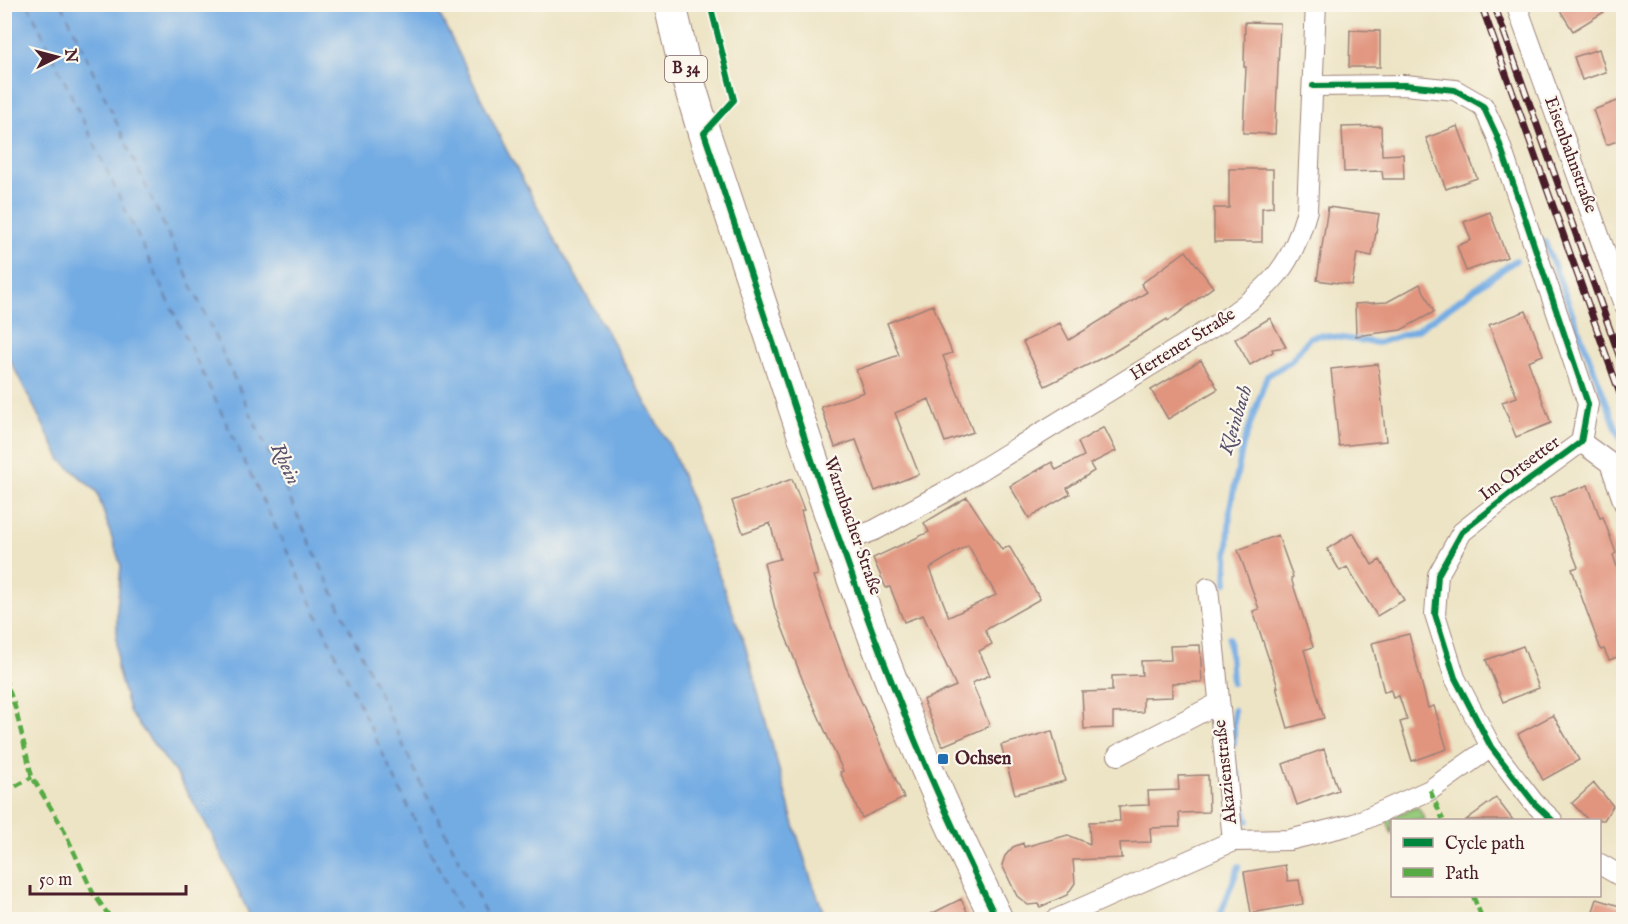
<svg xmlns="http://www.w3.org/2000/svg" width="1628" height="924" viewBox="0 0 1628 924" font-family="'IM FELL English',serif">
<style>
.green{fill:#97cb7d;stroke:#707554;stroke-width:1.5}
.water{fill:#73ace3;stroke:#5e6687;stroke-width:1.5}
.lines{fill:none;stroke-linecap:round;stroke-linejoin:round}
.stream{stroke:#73ace3;stroke-width:6}
.ferry{stroke:#58506b;stroke-width:1.5;stroke-dasharray:8 6;stroke-linecap:butt}
.building{fill:#e1957f;fill-rule:evenodd}
.street-casing{stroke:#9c8278;stroke-width:22}
.primary-casing{stroke:#9c8278;stroke-width:34}
.street{stroke:#fff;stroke-width:20}
.primary{stroke:#fff;stroke-width:32}
.rail-casing{stroke:#4a1f2b;stroke-width:7}
.rail{stroke:#fbf7ec;stroke-width:4.5;stroke-dasharray:14;stroke-linecap:butt}
.quiet{stroke:#57aa44;stroke-width:4.5;stroke-dasharray:9 4.5;stroke-linecap:butt}
.cycleway-casing{stroke:#fbf7ec;stroke-width:10}
.cycleway{stroke:#00873e;stroke-width:6}
.poi-dot{fill:#1f6fb2;stroke:#fbf7ec;stroke-width:2}
.labels{text-anchor:middle;dominant-baseline:central;stroke-width:4.5;stroke-linejoin:round;paint-order:stroke}
.shield{fill:#fbf7ec;stroke:#7f6065;stroke-width:1.5}
.shield-label{font-size:16px;font-weight:bold;fill:#4a1f2b}
.street-label{font-size:18px;fill:#4a1f2b;stroke:#fbf7ec}
.poi-label{font-size:18px;font-weight:bold;fill:#4a1f2b;stroke:#fbf7ec;text-anchor:start}
.water-label{font-size:20px;font-style:italic;fill:#58506b;stroke:#fbf7ec}
</style>
<rect width="100%" height="100%" fill="#fbf7ec"/>
<filter id="ink" filterUnits="userSpaceOnUse"><feTurbulence type="fractalNoise" baseFrequency=".0167" numOctaves="2"/><feDisplacementMap in="SourceGraphic" scale="12" xChannelSelector="R" yChannelSelector="G"/><feConvolveMatrix kernelMatrix="1 2 1 2 8 2 1 2 1" color-interpolation-filters="sRGB"/></filter>
<filter id="wash" filterUnits="userSpaceOnUse"><feTurbulence type="fractalNoise" baseFrequency=".008" numOctaves="4" result="noise"/><feDisplacementMap in="SourceGraphic" scale="24" xChannelSelector="R" yChannelSelector="G"/><feGaussianBlur stdDeviation="1.35" result="paint"/><feColorMatrix in="noise" values="0 0 0 0 0 0 0 0 0 0 0 0 0 0 0 0 0 1.4 0 .05"/><feComposite in="paint" operator="in"/></filter>
<g filter="url(#wash)">
<rect width="100%" height="100%" fill="#ede4c5"/>
<path class="green" d="M1418,807l7,13h-33v15l-6,-17z"/>
<path class="water" d="M5,4l430,1 72,146 167,303 71,191 49,180 16,51 16,43h-580l3,-5 -39,-83 -33,-56 -47,-62 -13,-45v-60l4,-42 -24,-74 -36,-32 -56,-110z"/>
<g class="lines">
<path class="stream" d="M1545,242l79,206
M1226,583l4,-75 13,-63 24,-69 24,-15 19,-24 10,-2 58,8 39,-13 99,-70
M1229,638l3,45
M1234,710v33
M1238,773l3,27 7,21
M1218,920l21,-54"/>
<path class="ferry" d="M28,4l372,786 64,130
M62,4l360,782 67,134"/>
</g>
<g id="blocks">
<path class="building" d="M1556,4h61l-44,27z
M1245,22l35,1 -5,111 -32,-1 3,-66h-2z
M1350,30l30,1v36h-31z
M1599,49l7,23 -24,8 -8,-23z
M1623,99v40l-17,6 -13,-35z
M1381,126l1,29 21,-1 1,25h-21l-1,-8 -38,1 -2,-45z
M1458,126l19,52 -31,11 -20,-51z
M1229,169h44v38l-11,1v34h-48v-34h15z
M1328,207l51,7 -7,42 -15,-3 -5,32 -35,-5z
M1490,212l17,45 -41,14 -9,-25 14,-6 -7,-18z
M1186,251l27,36 -45,34 -1,-2 -55,34 -67,33 -22,-44 37,-19 9,17 78,-48 -6,-8z
M1420,284l14,28 -33,18 -45,6 -1,-32 32,-2z
M933,305l19,48 -9,3 30,76 -28,10 -16,-43 -34,14 24,61 -44,17 -19,-51 -21,7 -14,-40 43,-15 -8,-22 43,-15 -12,-32z
M1526,311l17,44 -15,6 23,62 -35,14 -14,-35 15,-5 -28,-72z
M1270,318l16,29 -14,2 1,3 -23,13 -15,-26z
M1201,360l17,29 -50,30 -17,-29z
M1378,364l8,77 -47,5 -8,-77z
M1104,427l12,24 -26,13 4,7 -27,17 3,6 -41,24 -19,-32 42,-24 4,8 28,-14 -6,-14z
M792,479l12,31 -3,1 17,64 -5,1 33,91 58,131 -42,20 -22,-46 3,-1 -38,-85 -30,-77 -11,-46 16,-4 -10,-36 -27,10 -11,-32z
M1588,485l12,33 3,-1 13,36 -3,2 10,29v71l-14,5 -5,-11 -3,1 -18,-49 -11,-32 6,-2 -27,-69z
M967,497l35,53 7,-4 31,53 -55,31 7,14 -13,7 11,24 -18,8 18,43 -48,20 -19,-46 33,-14 -33,-71 -19,7 -14,-35 -4,1 -13,-30 56,-26 -5,-9zM968,545l28,50 -47,22 -19,-49z
M1353,533l19,32 8,-5 24,40 -27,16 -30,-49 -7,4 -13,-22z
M1278,535l15,42 -2,1 22,69 -9,3 20,68 -36,10 -12,-41h2l-25,-76 6,-2 -21,-59z
M1409,634l19,74 6,-2 13,43 -35,12 -12,-39 7,-2 -8,-24 -6,2 -2,-8 -7,2 -12,-49z
M1200,645l2,37 -30,1v14l-29,1v14l-30,1v15l-29,1 -2,-37 30,-1v-15l30,-1 -1,-14 30,-1 -1,-14z
M1523,646l16,42 -36,14 -17,-42z
M1553,715l26,45 -36,20 -25,-46z
M1052,731l13,50 -50,13 -14,-49z
M1324,749l14,41 -41,15 -14,-41z
M1208,775l1,37 -30,1 1,14 -30,1 1,14 -31,1 1,14 2,1 -50,2 2,23 -8,12 -27,12 -2,-3 -10,1 -11,-9 -15,-31 3,-9 8,-9 10,-4 1,4 44,-12 22,9 -1,-22 31,-1 -1,-15 30,-1 -1,-14 31,-1 -1,-14z
M1594,783l19,23 -9,14h-16l-16,-17z
M1496,798l17,22h-47z
M1285,865l3,16 11,-1 4,24 -52,9 -7,-41z
M961,899l10,21h-52z
M1597,899l26,8v13h-33z"/>
</g>
</g>
<g filter="url(#ink)">
<use href="#blocks" fill-opacity="0" stroke="#9c8278" stroke-width="1.5"/>
<g class="lines">
<defs>
<path id="street" d="M1516,4l108,301
M1313,86l92,-1 50,5 28,16 14,30 91,268 -7,38 -71,52 -48,38 -24,43 -3,39 20,64 36,69 43,56 18,17
M1581,442l29,21 14,40
M841,543l34,-13 72,-39 277,-171c47,-33 68,-53 83,-110l9,-206
M1208,588l25,253
M1118,755l101,-52
M1600,864l24,14
M1055,920l178,-79 56,-1 65,-16 76,-34 61,-43"/>
<path id="primary" d="M670,4l16,69 18,60c65,192 123,387 198,575 28,72 61,142 95,212"/>
</defs>
<use href="#street" class="street-casing"/>
<use href="#primary" class="primary-casing"/>
<use href="#street" class="street"/>
<use href="#primary" class="primary"/>
<defs>
<path id="rail" d="M1481,4l143,401
M1494,4l130,365"/>
</defs>
<use href="#rail" class="rail-casing"/>
<use href="#rail" class="rail"/>
<path class="quiet" d="M4,676l11,31 17,70 30,49 31,67 19,27
M1430,790l13,30
M4,793l28,-16
M1473,896l10,24"/>
<defs>
<path id="cycleway" d="M710,4l24,96 -30,33c65,192 123,387 198,575 28,72 61,142 95,212
M1313,86l92,-1 50,5 28,16 14,30 91,268 -7,38 -71,52 -48,38 -24,43 -3,39 20,64 36,69 43,56 18,17"/>
</defs>
<use href="#cycleway" class="cycleway-casing"/>
<use href="#cycleway" class="cycleway"/>
</g>
</g>
<rect class="poi-dot" x="937" y="753" width="12" height="12" rx="3"/>
<g class="labels">
<rect class="shield" x="665" y="56" width="42" height="26" rx="4.5"/>
<g class="shield-label">
<text x="686" y="69">B 34</text>
</g>
<g class="street-label">
<text transform="translate(1570 155) rotate(70)">Eisenbahnstraße</text>
<text transform="translate(1183 345) rotate(-32)">Hertener Straße</text>
<text transform="translate(1520 469) rotate(-37)">Im Ortsetter</text>
<text transform="translate(852 526) rotate(71)">Warmbacher Straße</text>
<text transform="translate(1226 772) rotate(-96)">Akazienstraße</text>
</g>
<g class="poi-label">
<text x="955" y="759">Ochsen</text>
</g>
<g class="water-label">
<text transform="translate(1236 420) rotate(-73)">Kleinbach</text>
<text transform="translate(285 464) rotate(65)">Rhein</text>
</g>
</g>
<rect width="1628" height="924" fill="none" stroke="#fbf7ec" stroke-width="24"/>
<rect x="1391" y="819" width="210" height="78" fill="#fbf7ec" stroke="#b4a19f" stroke-width="1.5"/>
<rect x="1403" y="838" width="30" height="9" fill="#00873e" stroke="#b4a19f" stroke-width="1.5"/>
<text x="1445" y="849" font-size="18" fill="#4a1f2b">Cycle path</text>
<rect x="1403" y="868" width="30" height="9" fill="#57aa44" stroke="#b4a19f" stroke-width="1.5"/>
<text x="1445" y="879" font-size="18" fill="#4a1f2b">Path</text>
<g transform="translate(57 57) rotate(84)" stroke="#fbf7ec" stroke-width="4.5" paint-order="stroke">
<path d="M0-4.5L10 22L0 15L-10 22Z" fill="#4a1f2b"/>
<text y="-9" font-size="16" font-weight="bold" text-anchor="middle" fill="#4a1f2b">N</text>
</g>
<path d="M30 885v9h156v-9" fill="none" stroke="#4a1f2b" stroke-width="3"/>
<text x="39" y="885" font-size="18" fill="#4a1f2b" stroke="#fbf7ec" stroke-width="4.5" paint-order="stroke">50 m</text>
</svg>
